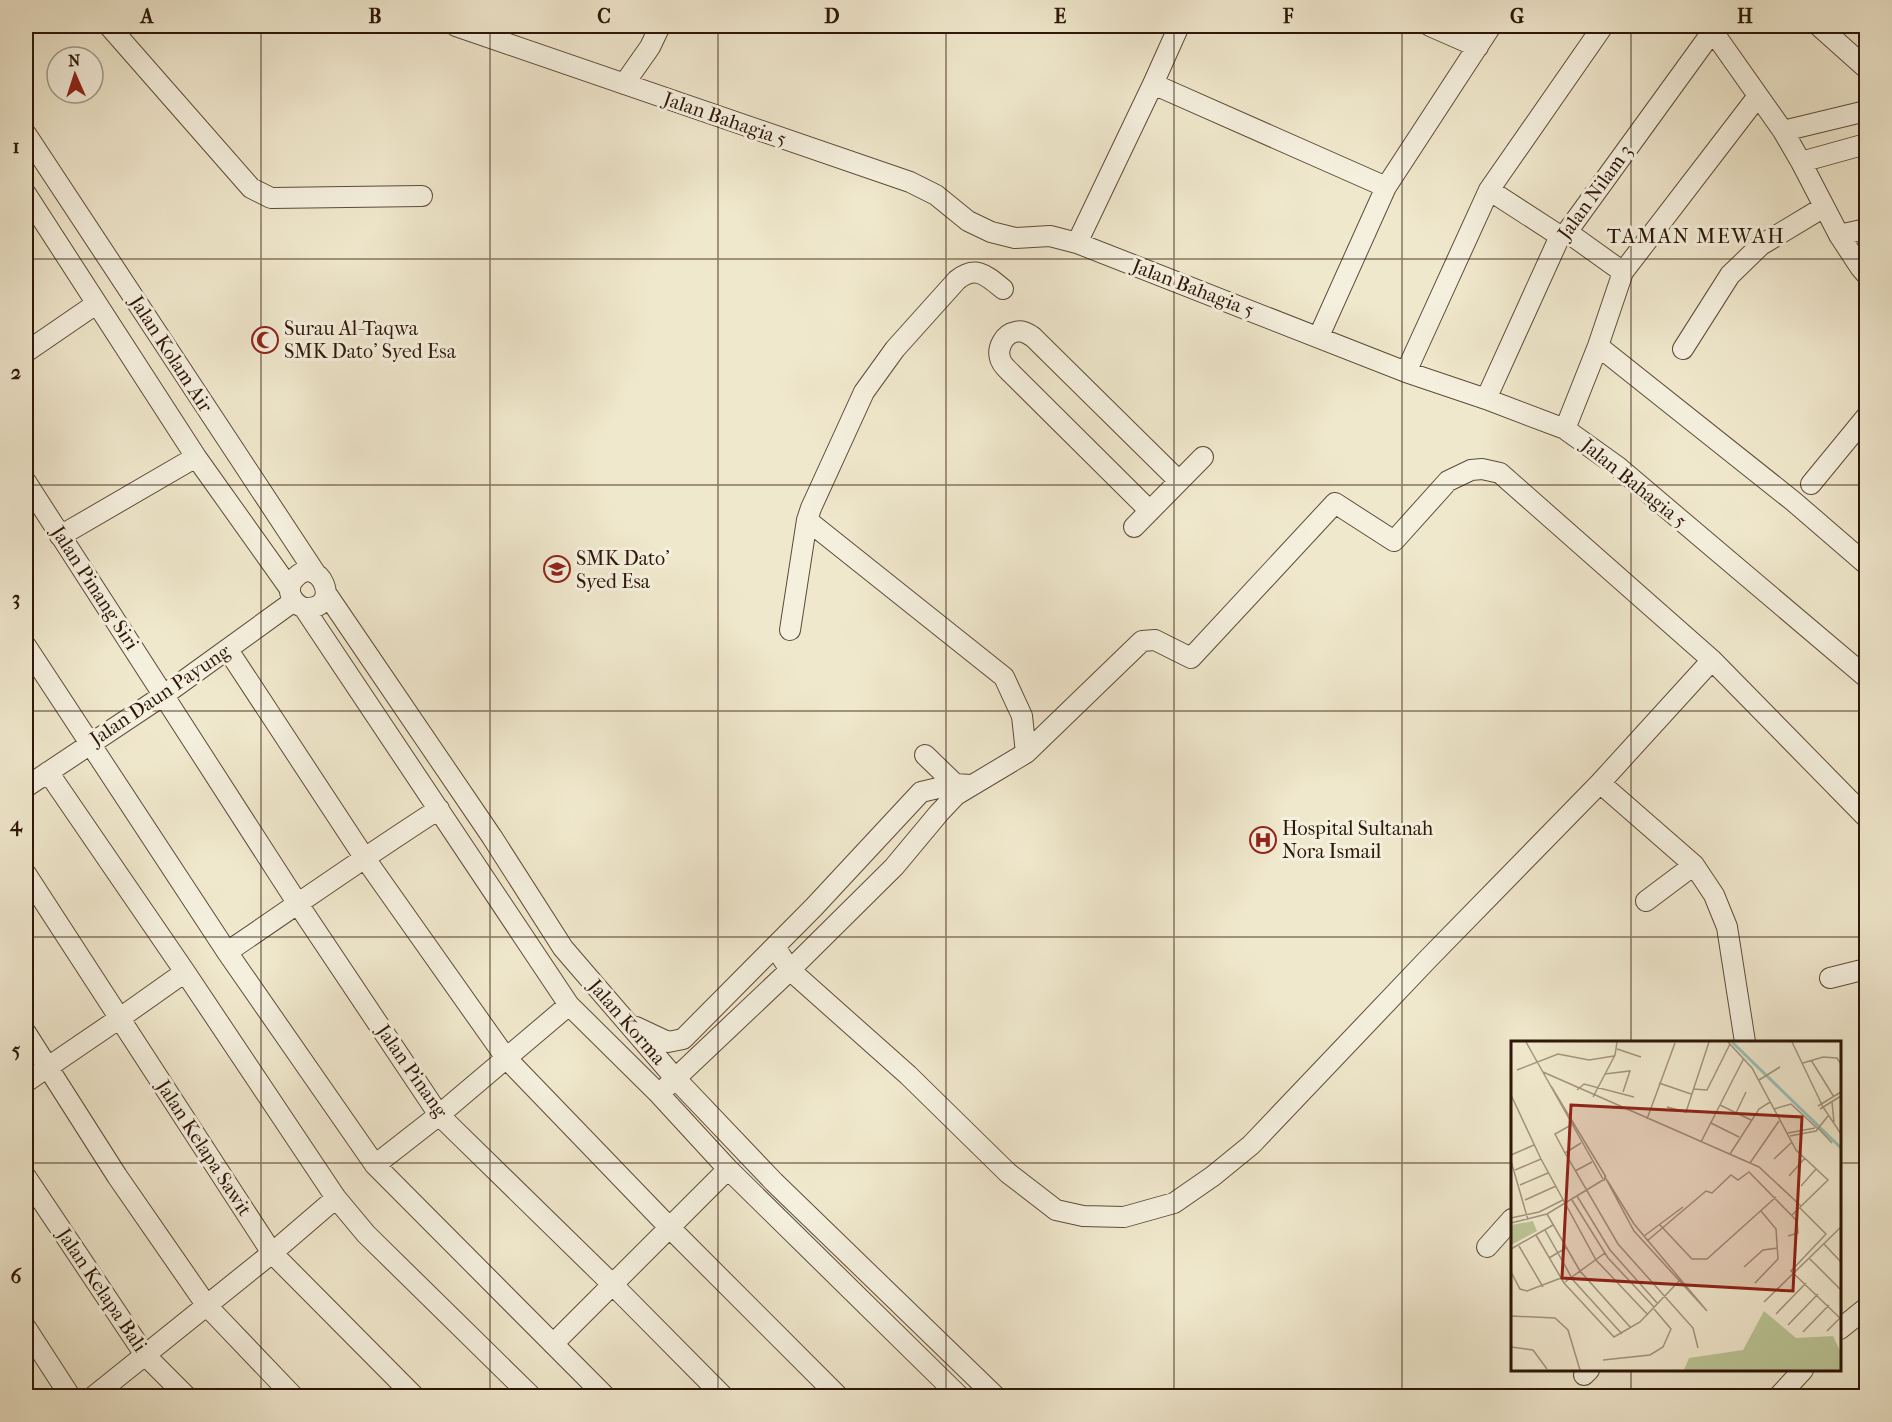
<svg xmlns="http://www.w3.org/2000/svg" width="1892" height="1422" viewBox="0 0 1892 1422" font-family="'IM FELL French Canon',serif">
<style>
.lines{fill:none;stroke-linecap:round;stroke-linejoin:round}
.minor-casing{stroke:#5e4b39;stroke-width:22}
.minor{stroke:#f5f0de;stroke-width:20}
.grid{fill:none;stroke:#2d1708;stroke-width:1.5;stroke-opacity:0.55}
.labels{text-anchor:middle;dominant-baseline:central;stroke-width:6;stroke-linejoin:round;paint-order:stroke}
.street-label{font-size:20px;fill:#2d1708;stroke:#f5f0de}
.poi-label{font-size:20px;fill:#2d1708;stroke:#f5f0de;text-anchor:start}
.neighbourhood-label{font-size:21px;letter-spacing:1.5px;fill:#2d1708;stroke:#f5f0de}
.inset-river{fill:none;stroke:#9ac0b9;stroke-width:3}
.inset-road{fill:none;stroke:#a2947e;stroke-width:1.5}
.view{fill:#8f2418;fill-opacity:0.15;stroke:#8f2418;stroke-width:3}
.inset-edge{fill:none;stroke:#2d1708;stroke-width:3}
.neatline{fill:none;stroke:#2d1708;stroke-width:2}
.grid-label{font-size:20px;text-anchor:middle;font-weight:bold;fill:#2d1708}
</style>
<rect width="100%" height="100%" fill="#f0e8cd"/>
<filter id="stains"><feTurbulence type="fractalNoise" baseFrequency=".00333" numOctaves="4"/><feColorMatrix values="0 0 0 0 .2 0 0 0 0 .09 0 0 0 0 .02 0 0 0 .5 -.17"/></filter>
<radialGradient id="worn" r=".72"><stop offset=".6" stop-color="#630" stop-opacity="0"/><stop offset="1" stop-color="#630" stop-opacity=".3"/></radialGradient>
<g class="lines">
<defs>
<path id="minor" d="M109,26l142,162 20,10 151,-2
M456,26l454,156 26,13 32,26 23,11 24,6 35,-2 27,7 329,129 80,27 79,30 53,38 248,210
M1430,26l48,21
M1709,26l74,105 18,31 38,73 21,32 6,7
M1819,26l47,42
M624,84l26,-37 10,-21
M1153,84l233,103
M1783,131l83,-20
M26,134l290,440
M1801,162l65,-18
M1489,190l71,46
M26,194l170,263 94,132
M1567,232l56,40
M1839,235l27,-6
M1077,243l76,-159 26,-58
M1319,336l67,-149 105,-161
M1598,346l195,155 73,63
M1683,349l47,-74 31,-30 63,-38
M26,352l70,-48
M1406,372l83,-182 114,-164
M1486,399l74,-163 7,-4 145,-200
M1565,429l33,-83 25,-74 135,-176
M26,482l272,422 141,211 174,170 110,111
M1811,484l55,-67
M1150,511l-139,-138c-4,-4 -10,-9 -11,-15 -3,-10 4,-24 15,-26 7,-2 12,1 18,5l146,144
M807,520l197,157 18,39 4,37
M1134,527l69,-70
M60,536l136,-79
M326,593l166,244 71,111 112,130 99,104 221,214
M304,608c42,2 14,-56 -9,-30 -11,11 -3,25 9,30l265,397 90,89 69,75 231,227
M790,630l17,-110 4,-12 53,-116 31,-43 62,-69c19,-15 29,-5 46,9
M26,646l201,306 148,213 230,231
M228,650l136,207 142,201 163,169 169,169
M925,755l30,29 1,10
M48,772l137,200 151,226 30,36 165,162
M1600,783l94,82 20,30 13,32 18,115
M26,787l138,-92 130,-94
M26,874l246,379 142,143
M1646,901l48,-36
M775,947l15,23 118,105 100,98 48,37 27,6 41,1 50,-14 39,-27 38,-31 177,-186 172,-176 112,-123
M227,952c71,-48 140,-97 212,-143
M1830,978l36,-9
M636,1027l32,15 15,-3 131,-132 107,-115 34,-8 16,1
M26,1033l91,143 90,130 86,90
M26,1082l94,-64 65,-46
M659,1094l131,-124 104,-103 45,-54 17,-18 70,-42 116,-112 13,-1 36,18 144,-155 59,38 54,-60 23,-11 11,-1 18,4 212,187 154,157
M375,1165l64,-50 130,-110
M26,1177l119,178 41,41
M1487,1247l25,-28
M26,1328l44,68
M1840,1329l26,-21
M553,1344l175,-175
M1584,1375l5,-5
M94,1396l178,-143 64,-55
M1779,1396l24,-26"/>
</defs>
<use href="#minor" class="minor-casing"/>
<use href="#minor" class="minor"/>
</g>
<path class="grid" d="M261,26v1370M490,26v1370M718,26v1370M946,26v1370M1174,26v1370M1402,26v1370M1631,26v1016M26,259h1840M26,485h1840M26,711h1840M26,937h1840M26,1163h1486M1840,1163h26M1631,1370v26"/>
<defs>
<symbol id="mosque-ring" viewBox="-11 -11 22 22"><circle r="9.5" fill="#f5f0de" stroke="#8f2418" stroke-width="1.5"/><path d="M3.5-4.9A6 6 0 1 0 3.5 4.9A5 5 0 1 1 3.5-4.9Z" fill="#8f2418"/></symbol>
<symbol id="school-ring" viewBox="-11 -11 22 22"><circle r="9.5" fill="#f5f0de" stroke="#8f2418" stroke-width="1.5"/><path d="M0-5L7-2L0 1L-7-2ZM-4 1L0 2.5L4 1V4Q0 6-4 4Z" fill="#8f2418"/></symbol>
<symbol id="hospital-ring" viewBox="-11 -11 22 22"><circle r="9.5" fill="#f5f0de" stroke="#8f2418" stroke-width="1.5"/><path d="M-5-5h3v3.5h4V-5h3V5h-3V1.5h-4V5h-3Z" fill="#8f2418"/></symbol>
</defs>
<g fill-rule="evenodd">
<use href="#mosque-ring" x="250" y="325" width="30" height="30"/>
<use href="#school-ring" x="542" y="554" width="30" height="30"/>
<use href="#hospital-ring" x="1248" y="825" width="30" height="30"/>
</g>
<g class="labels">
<g class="street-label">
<text transform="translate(725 119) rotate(19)">Jalan Bahagia 5</text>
<text transform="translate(1595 192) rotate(-54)">Jalan Nilam 3</text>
<text transform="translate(1193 288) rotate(21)">Jalan Bahagia 5</text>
<text transform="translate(171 354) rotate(57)">Jalan Kolam Air</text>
<text transform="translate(1634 483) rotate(39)">Jalan Bahagia 5</text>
<text transform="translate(95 588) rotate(57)">Jalan Pinang Siri</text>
<text transform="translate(160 695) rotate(-34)">Jalan Daun Payung</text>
<text transform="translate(627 1022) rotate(49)">Jalan Korma</text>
<text transform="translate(412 1071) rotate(55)">Jalan Pinang</text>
<text transform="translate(204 1148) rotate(57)">Jalan Kelapa Sawit</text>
<text transform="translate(102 1290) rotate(56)">Jalan Kelapa Bali</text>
</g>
<g class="poi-label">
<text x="284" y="328">Surau Al-Taqwa<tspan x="284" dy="23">SMK Dato’ Syed Esa</tspan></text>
<text x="576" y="558">SMK Dato'<tspan x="576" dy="23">Syed Esa</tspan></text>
<text x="1282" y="828">Hospital Sultanah<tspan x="1282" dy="23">Nora Ismail</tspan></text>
</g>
<g class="neighbourhood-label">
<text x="1696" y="236">TAMAN MEWAH</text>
</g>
</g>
<g transform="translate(1511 1041)">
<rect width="330" height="330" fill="#f0e8cd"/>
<path d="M22,180l4,10 -26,14v-20zM253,270l32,27 37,-2 8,17v17h-157l5,-12 54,-8z" fill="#bbc597"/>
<path class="inset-river" d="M221,1l109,106"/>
<path class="inset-road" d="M15,1l77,137M217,1l24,26 44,82 32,30 -36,35M281,1l31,65 18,27M106,8l24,8M300,19l23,37M292,22l20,-6 14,1 4,6M6,29l41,-16 31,6 25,-4M32,31l216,95 42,39M94,33l25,-3 -7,21M248,39l21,-13M148,42l32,11M40,45l55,91M182,48l14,1 23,-46M66,49l7,-6 50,13M0,54l30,64 55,101 52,55M82,56l22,-42 2,-13M321,61l2,20M209,64l31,15M307,65l23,-14M156,66l19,5 23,-70M263,68l17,-5 27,25M309,68l21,-13M225,72l10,-21M136,78l28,-76M200,82l28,14M60,84l-16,9 10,19 53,91 75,84 5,20M307,87l14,15M277,92l27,-5M279,95l26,-5 12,-15M190,101l43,-84M54,112l16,-10M219,113l29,-45 11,-7M0,114l23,-10M263,118l18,-17M0,120l17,59M239,122l29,-42M4,129l26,-11M64,130l17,-9M278,135l16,-18M93,140l1,-4 29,54 73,80 -73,-87 -27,-44M9,144l28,-12M290,145l15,-17M66,155l33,54 48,54M14,159l31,-14M61,159l36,58 46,49M289,167l26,26 -35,37 50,48M36,173l33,57 51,57M0,177l28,-6 24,-12M0,182l36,-9 56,-34M149,184l32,34h15l69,-62M34,189l28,50 49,54M25,194l28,48 50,54 26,-15 40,-42M133,195l39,-29M136,200l59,-50 6,2 19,-18 7,5 11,-8 48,49 1,12 -10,3M313,203l17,18M8,205l24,41M0,208l42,-24M38,217l17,-10M298,217l32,32M233,226l19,-17 15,-2M0,231l9,17 7,2 34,-13M54,241l40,-29M244,242l23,-24 -2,-30 -15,-18M253,261l77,-75M265,273l30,-31M0,275l44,2 13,12 12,40M277,284l30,-31M316,290l13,-13M292,291l26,-27M0,306l22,3 14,19M92,319l47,-5 13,-8 8,-18 -17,-20"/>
<path class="view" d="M60,64l231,12 -9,174 -231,-13z"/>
<rect width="330" height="330" class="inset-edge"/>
</g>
<rect width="1892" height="1422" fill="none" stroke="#f0e8cd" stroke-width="66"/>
<g transform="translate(75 75) rotate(357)"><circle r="28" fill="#f5f0de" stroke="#a59988" stroke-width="1.5"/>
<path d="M0-4.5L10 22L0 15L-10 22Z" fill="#8f2418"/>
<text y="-9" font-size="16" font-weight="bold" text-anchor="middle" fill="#2d1708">N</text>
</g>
<rect x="33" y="33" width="1826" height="1356" class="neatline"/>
<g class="grid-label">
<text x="147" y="23">A</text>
<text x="375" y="23">B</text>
<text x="604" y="23">C</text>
<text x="832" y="23">D</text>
<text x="1060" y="23">E</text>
<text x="1288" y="23">F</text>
<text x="1517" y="23">G</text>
<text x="1745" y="23">H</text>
<text x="16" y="153">1</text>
<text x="16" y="379">2</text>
<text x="16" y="605">3</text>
<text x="16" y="831">4</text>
<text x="16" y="1057">5</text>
<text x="16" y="1283">6</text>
</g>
<rect width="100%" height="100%" filter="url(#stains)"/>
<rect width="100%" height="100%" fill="url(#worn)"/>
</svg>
